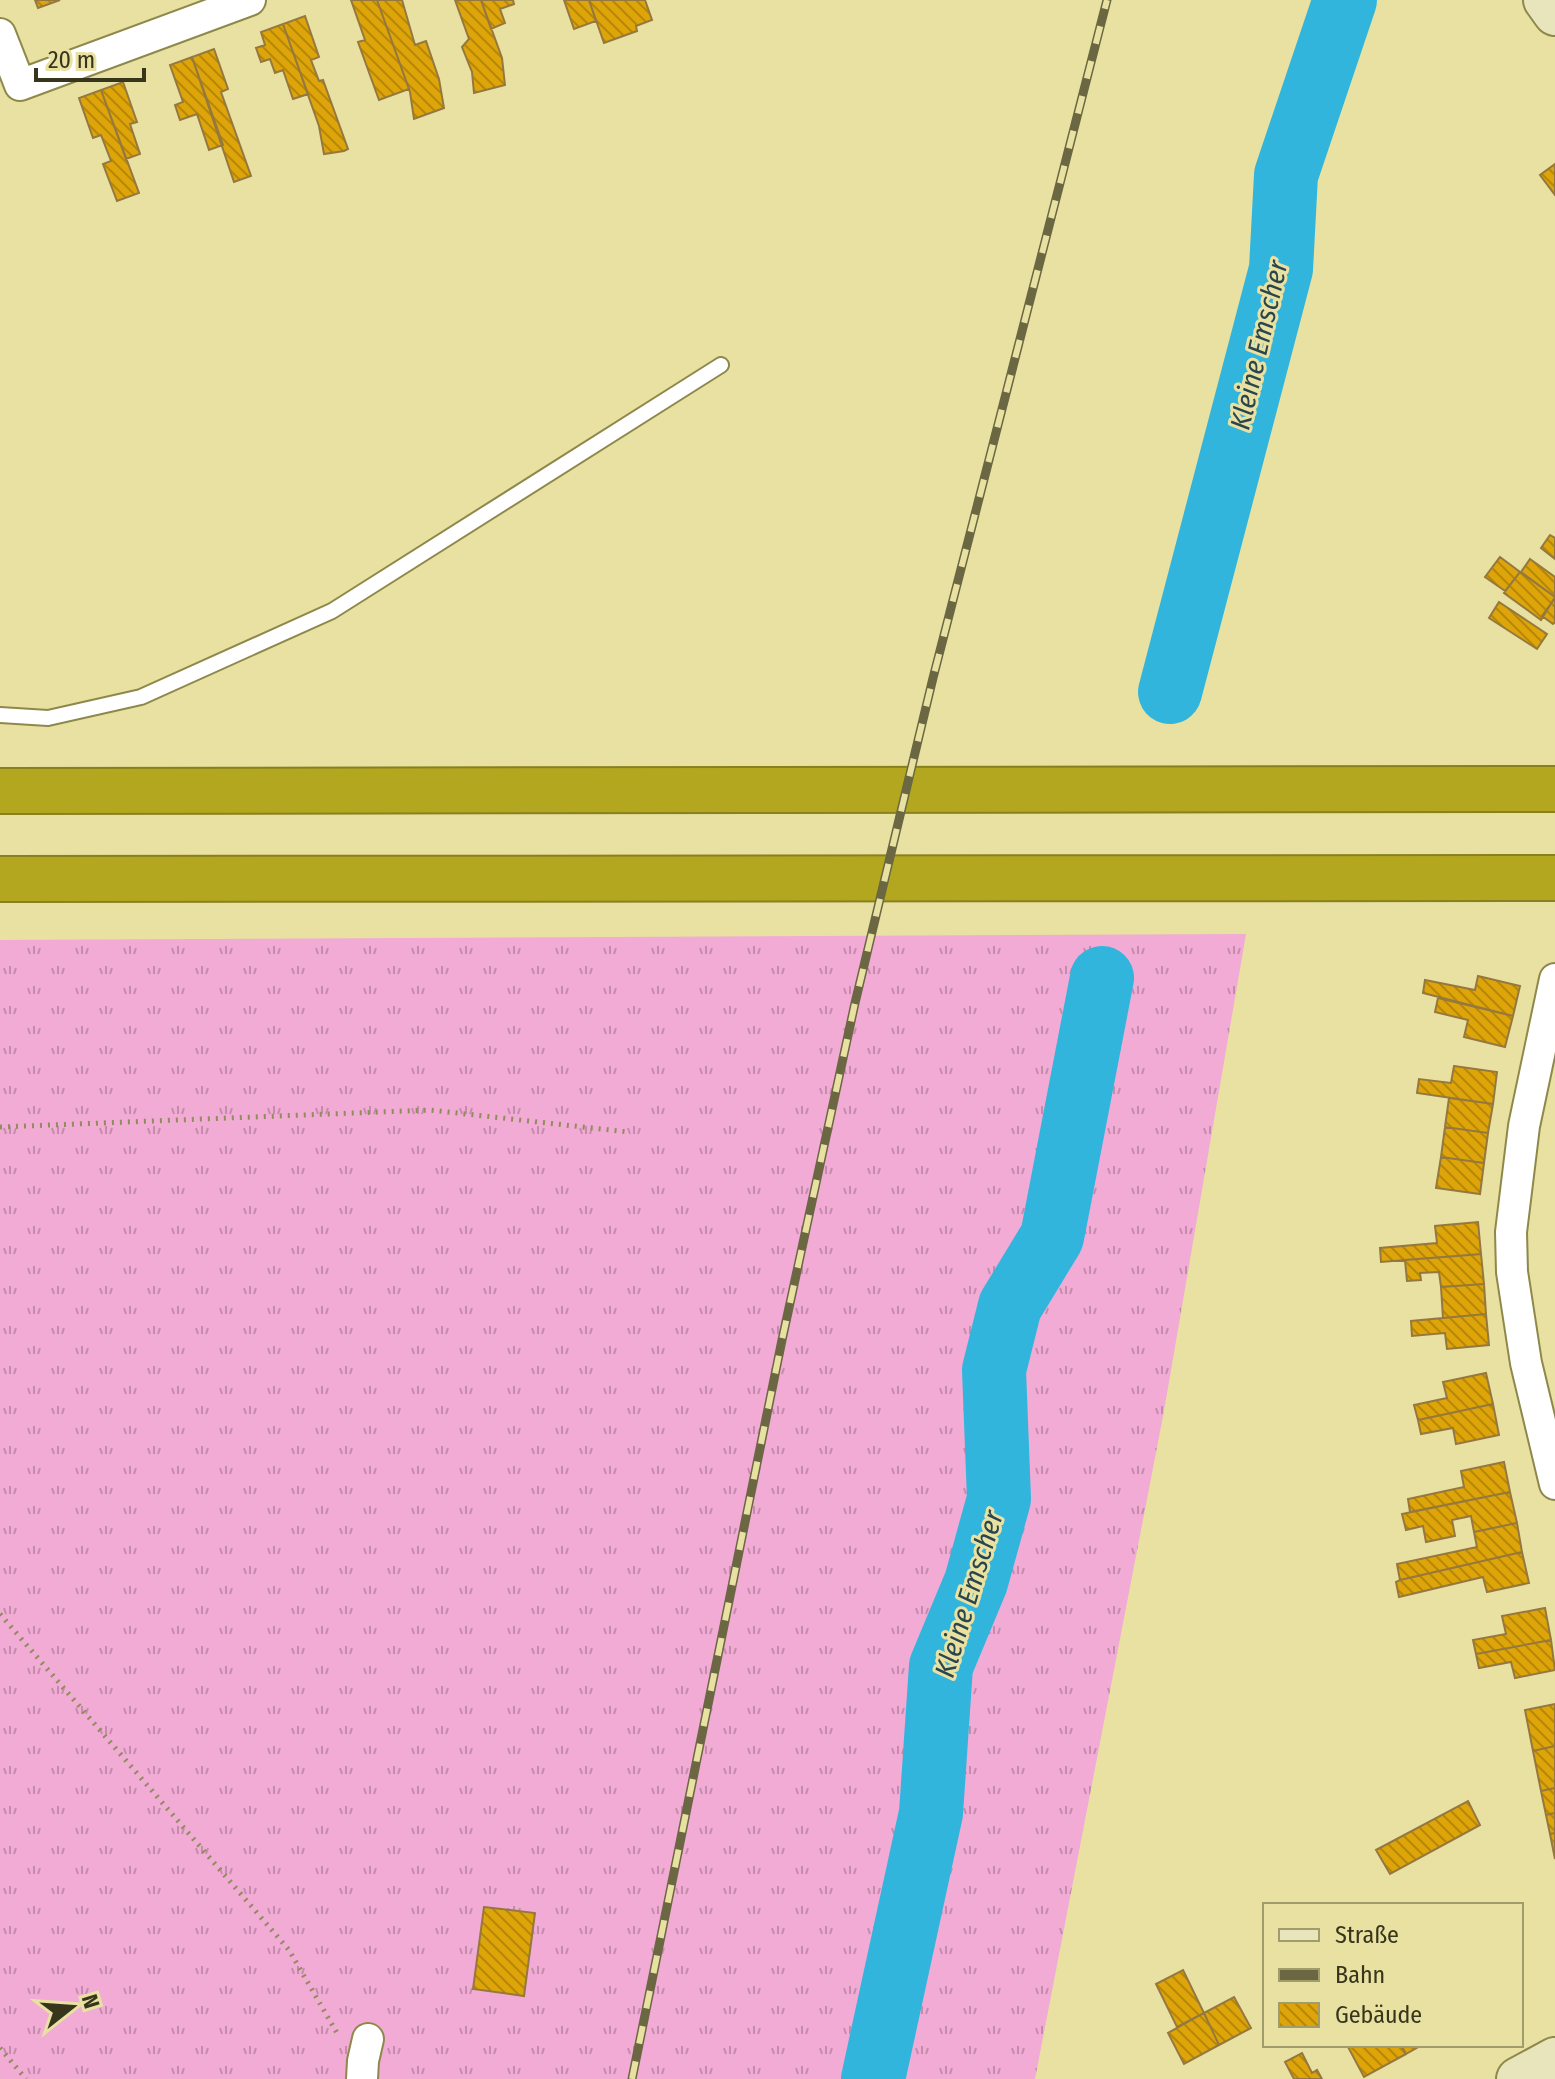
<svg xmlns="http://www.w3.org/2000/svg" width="1555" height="2079" viewBox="0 0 1555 2079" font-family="'Fira Sans Condensed',sans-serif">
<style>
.grass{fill:url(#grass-tufts)}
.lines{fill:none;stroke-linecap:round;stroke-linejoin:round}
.river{stroke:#31b5dd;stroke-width:64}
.building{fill:url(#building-back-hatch);stroke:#94783f;stroke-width:2}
.lane-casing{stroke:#8e884b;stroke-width:18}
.street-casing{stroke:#8e884b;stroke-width:34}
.secondary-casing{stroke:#8e884b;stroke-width:46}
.highway-casing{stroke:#887f1e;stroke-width:48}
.path{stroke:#908c5e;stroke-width:5;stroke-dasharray:2 6;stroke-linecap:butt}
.lane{stroke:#fff;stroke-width:14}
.street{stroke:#fff;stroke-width:30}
.secondary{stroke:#e8e5bc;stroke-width:42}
.highway{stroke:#b4a720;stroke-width:44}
.rail-casing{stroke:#6a6742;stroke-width:9}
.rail{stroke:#e8e1a1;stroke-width:6;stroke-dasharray:18;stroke-linecap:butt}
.labels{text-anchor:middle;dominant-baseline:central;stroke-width:6;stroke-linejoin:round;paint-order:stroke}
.water-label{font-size:28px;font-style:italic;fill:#2a454e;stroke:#e8e1a1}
</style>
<defs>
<pattern id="grass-tufts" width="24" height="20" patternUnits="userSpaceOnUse" patternTransform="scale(2)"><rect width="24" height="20" fill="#f1abd5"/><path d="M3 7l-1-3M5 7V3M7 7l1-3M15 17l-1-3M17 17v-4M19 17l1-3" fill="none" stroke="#c48cac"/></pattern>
<pattern id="building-back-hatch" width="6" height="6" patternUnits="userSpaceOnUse" patternTransform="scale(2)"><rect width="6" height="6" fill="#dea50a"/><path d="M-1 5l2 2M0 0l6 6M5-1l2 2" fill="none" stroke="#b5870a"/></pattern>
</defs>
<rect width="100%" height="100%" fill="#e8e1a1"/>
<path class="grass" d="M1246,934l-82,477 -129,668h-1035v-1139z"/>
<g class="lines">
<path class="river" d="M1170,692l111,-423 5,-94 59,-175
M873,2079l58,-266 10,-147 35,-84 23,-83 -5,-129 16,-64 42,-69 50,-259"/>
</g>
<path class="building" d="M35,0h25l-22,8z
M351,0h26l32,89 -30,11 -21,-58 7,-2z
M377,0h25l13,45 11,-4 13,38 5,29 -30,11 -4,-27z
M455,0h26l21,58 3,27 -31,8 -2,-21 -10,-25 7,-8z
M481,0h32l1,4 -14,5 5,14 -14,6z
M564,0h25l7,21 -22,8z
M589,0h56l7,20 -16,6 1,5 -33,12z
M305,16l14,41 -8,3 8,21 4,-1 25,69 -4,2 -20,3 -5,-28 -36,-102z
M283,24l25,70 -15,5 -10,-29 -8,3 -5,-14 -9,3 -5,-14 9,-3 -4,-13z
M214,49l14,40 -7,3 30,84 -17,6 -42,-125z
M192,57l31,88 -14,5 -12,-36 -17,6 -5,-15 8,-3 -13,-37z
M123,82l14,40 -7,2 10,30 -14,5 -25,-69z
M101,90l38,103 -22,8 -14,-37 8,-3 -10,-26 -8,3 -14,-40z
M1555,164v31l-15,-20z
M1550,535l5,3v21l-14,-11z
M1500,557l20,15 -15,19 -20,-14z
M1530,559l25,18v20l-34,-25z
M1520,572l35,25 -14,23 -37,-27z
M1555,598v24l-2,2 -11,-8z
M1499,602l48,32 -10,15 -48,-31z
M1478,976l42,10 -7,30 -90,-23 2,-13 50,10z
M1438,998l75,18 -8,31 -41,-10 4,-17 -33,-8z
M1454,1066l43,6 -4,32 -76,-11 2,-14 32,4z
M1449,1098l44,6 -5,29 -43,-6z
M1445,1127l43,6 -4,30 -43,-6z
M1441,1157l43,6 -4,31 -44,-6z
M1478,1222l3,32 -100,8 -1,-14 57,-5 -2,-17z
M1481,1254l3,30 -43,3 -2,-15 -19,1 1,7 -14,1 -2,-21z
M1484,1284l2,30 -43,4 -2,-31z
M1486,1314l3,31 -42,4 -2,-16 -33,3 -1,-15z
M1486,1373l7,31 -75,16 -4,-15 33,-7 -4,-16z
M1493,1404l6,31 -43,9 -3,-16 -32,6 -3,-14z
M1504,1462l6,30 -100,20 -2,-13 56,-12 -3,-16z
M1510,1492l7,31 -43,9 -3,-16 -19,4 3,16 -29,6 -3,-16 -17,4 -4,-16z
M1517,1523l5,29 -122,28 -3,-16 80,-17 -3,-15z
M1522,1552l7,31 -42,9 -4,-15 -84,20 -3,-15 4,-2z
M1545,1608l6,32 -75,14 -3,-14 33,-6 -4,-18z
M1551,1640l4,30 -40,8 -4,-16 -32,6 -3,-14z
M1555,1704v42l-22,5 -8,-41z
M1555,1746v42l-14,3 -8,-40z
M1555,1788v25l-9,2 -5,-24z
M1468,1801l12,24 -90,49 -14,-24z
M1555,1813v20l-5,1 -4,-19z
M1555,1833v26l-5,-25z
M484,1907l51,6 -11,83 -51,-7z
M1183,1970l21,43 -27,14 -21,-43z
M1234,1997l17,31 -32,17 -15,-32z
M1204,2013l15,32 -35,19 -16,-31z
M1347,2045h54l5,9 -42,23z
M1401,2045h21l-16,9z
M1302,2053l10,20 5,-3 5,9h-28l-9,-17z"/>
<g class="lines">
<defs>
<path id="lane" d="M0,715l48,3 93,-21 191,-86 389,-246"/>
<path id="street" d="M0,34l20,51 230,-85
M1555,979l-31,147 -13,106 1,40 14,91 29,121
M362,2079l1,-18 5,-22"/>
<path id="secondary" d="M1545,0l10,14
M1518,2079l37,-20"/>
<path id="highway" d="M0,791l1555,-2
M0,879l1555,-1"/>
</defs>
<use href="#lane" class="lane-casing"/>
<use href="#street" class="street-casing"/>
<use href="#secondary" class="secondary-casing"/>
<use href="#highway" class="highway-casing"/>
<path class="path" d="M0,1127l430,-17 198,22
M0,1614l289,336 48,83
M0,2048l26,31"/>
<use href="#lane" class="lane"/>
<use href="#street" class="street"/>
<use href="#secondary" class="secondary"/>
<use href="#highway" class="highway"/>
<defs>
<path id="rail" d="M632,2079l150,-739 73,-337 78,-325 174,-678"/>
</defs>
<use href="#rail" class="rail-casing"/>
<use href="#rail" class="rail"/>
</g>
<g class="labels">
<g class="water-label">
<text transform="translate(1259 345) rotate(-77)">Kleine Emscher</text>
<text transform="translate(969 1594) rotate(-73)">Kleine Emscher</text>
</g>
</g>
<rect x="1263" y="1903" width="260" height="144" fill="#e8e1a1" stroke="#a19c6b" stroke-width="2"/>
<rect x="1279" y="1929" width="40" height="12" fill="#e8e5bc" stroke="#a19c6b" stroke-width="2"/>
<text x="1335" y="1943" font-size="24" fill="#37351b">Straße</text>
<rect x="1279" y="1969" width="40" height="12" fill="#6a6742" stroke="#a19c6b" stroke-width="2"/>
<text x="1335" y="1983" font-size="24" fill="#37351b">Bahn</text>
<rect x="1279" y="2003" width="40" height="24" fill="url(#building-back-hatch)" stroke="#a19c6b" stroke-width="2"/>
<text x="1335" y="2023" font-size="24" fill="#37351b">Gebäude</text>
<g transform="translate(72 2007) rotate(73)" stroke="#e8e1a1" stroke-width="6" paint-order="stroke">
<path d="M0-6L14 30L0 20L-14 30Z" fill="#37351b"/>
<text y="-12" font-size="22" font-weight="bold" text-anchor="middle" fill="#37351b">N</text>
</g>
<path d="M36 68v12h108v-12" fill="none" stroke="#37351b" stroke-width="4"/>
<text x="48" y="68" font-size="24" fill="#37351b" stroke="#e8e1a1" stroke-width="6" paint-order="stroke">20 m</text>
</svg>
